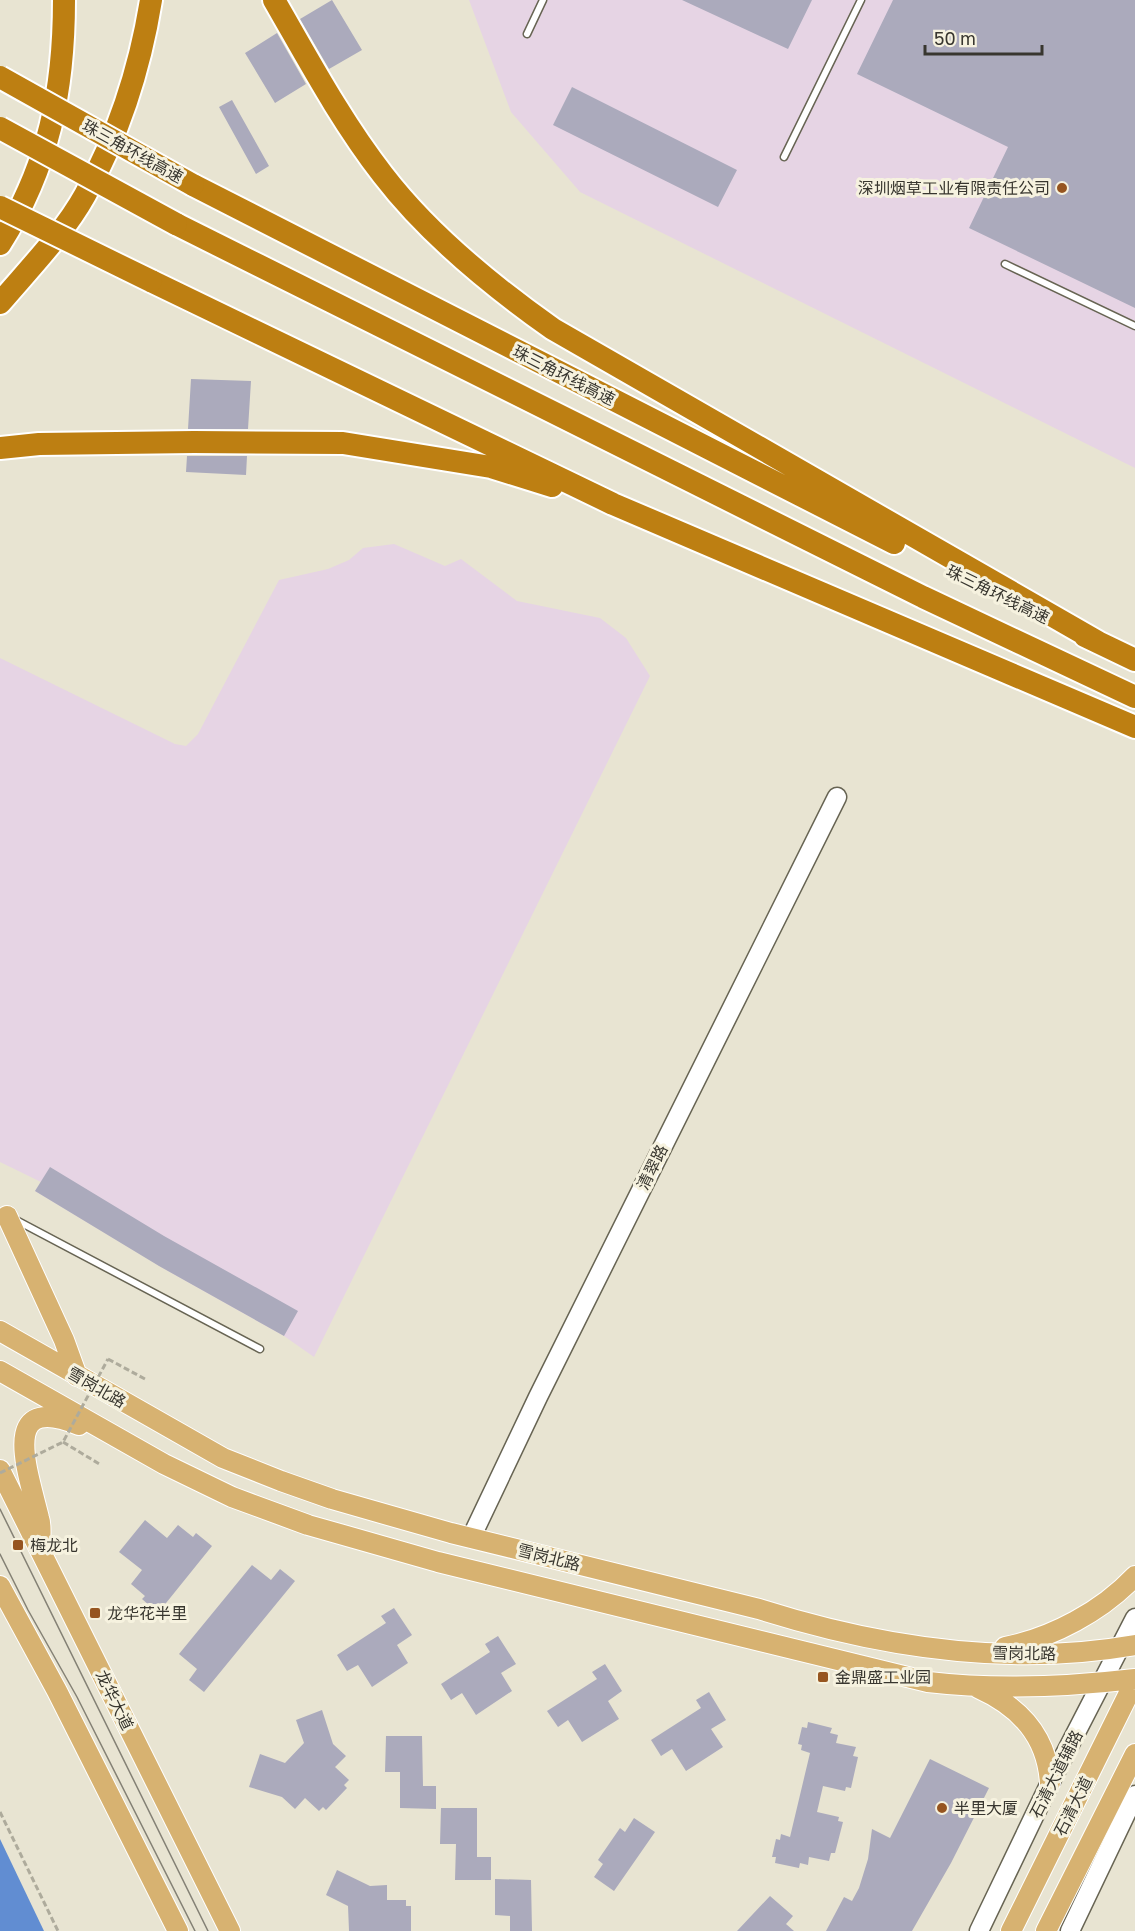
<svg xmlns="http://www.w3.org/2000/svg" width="1135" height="1931" viewBox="0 0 1135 1931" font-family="'Golos Text','Noto Sans SC',sans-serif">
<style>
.industrial{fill:#e6d4e4}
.water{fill:#618dd2}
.building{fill:#abaabc}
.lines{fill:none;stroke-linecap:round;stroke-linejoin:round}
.lane-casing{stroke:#676453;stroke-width:9}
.secondary-casing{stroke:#676453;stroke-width:21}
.primary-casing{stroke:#fff;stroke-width:22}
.highway-casing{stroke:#fff;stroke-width:26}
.path{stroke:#aeab9c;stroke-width:3;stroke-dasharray:6 3;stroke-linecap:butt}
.lane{stroke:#fff;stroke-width:6}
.secondary{stroke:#fff;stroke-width:18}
.primary{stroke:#d7b271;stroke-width:20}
.highway{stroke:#bd7f12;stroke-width:22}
.tram{stroke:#848175;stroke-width:1.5}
.highway-bridge-casing{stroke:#fff;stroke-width:26;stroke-linecap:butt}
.path-bridge{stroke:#aeab9c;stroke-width:3;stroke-dasharray:6 3;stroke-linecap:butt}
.highway-bridge{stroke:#bd7f12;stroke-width:22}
.poi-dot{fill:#965520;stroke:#f6f2df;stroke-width:2}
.labels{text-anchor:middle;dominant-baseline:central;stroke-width:6;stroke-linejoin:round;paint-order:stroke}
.street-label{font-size:16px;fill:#38362f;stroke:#f6f2df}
.poi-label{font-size:16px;fill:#38362f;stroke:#f6f2df;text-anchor:start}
</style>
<rect width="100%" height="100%" fill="#e8e4d2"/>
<path class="industrial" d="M469,0h666v468l-555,-276 -69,-80z
M394,544l51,22 16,-7 56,42 83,17 26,20 24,38 -336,681 -30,-21 -116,-65 -133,-80 6,-9 -41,-20v-504l175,86 11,2 12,-12 81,-154 49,-11 21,-9 14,-12z"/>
<path class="water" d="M0,1839l44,92h-44z"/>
<path class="building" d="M332,0l30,50 -33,19 -29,-50z
M682,0h130l-24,49z
M893,0h242v308l-166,-80 39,-81 -151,-73z
M277,33l29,51 -31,19 -30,-50z
M572,87l165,83 -19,37 -165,-82z
M232,100l37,66 -13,8 -37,-67z
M191,379l60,2 -3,48h-60z
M187,456h60l-1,19 -60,-3z
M50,1167l114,69 134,75 -14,25 -125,-70 -124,-75z
M145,1520l22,18 11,-13 15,12 3,-4 16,13 -54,67 -16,-14 3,-3 -14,-12 11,-14 -23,-18z
M252,1565l19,15 9,-11 15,12 -91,111 -15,-12 8,-11 -18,-15z
M394,1608l18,27 -15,10 11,18 -36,24 -14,-22 -11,6 -10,-16 49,-32 -5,-7z
M498,1636l18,28 -15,9 11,18 -36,24 -14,-22 -11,7 -10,-16 49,-32 -5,-8z
M605,1664l17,27 -14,10 11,18 -37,23 -14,-22 -10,7 -11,-16 50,-32 -5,-7z
M709,1692l17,28 -15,9 12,18 -37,24 -14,-22 -11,7 -10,-16 50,-32 -5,-8z
M322,1710l11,34 13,12 -11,11 14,13 -5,5 3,3 -21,22 -3,-3 -4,4 -14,-13 -10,11 -13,-12 -33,-10 11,-33 25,9 19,-20 -8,-23z
M808,1722l24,6 -2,5 8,2 -2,8 20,4 -3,9 5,1 -7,31 -5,-1 -1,4 -22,-5 -6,26 22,5 -1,4 5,1 -8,31h-4l-2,8 -20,-4 -1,8 -8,-2 -1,5 -24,-5 1,-6h-4l4,-18 4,1 1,-6 9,3 20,-84 -9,-3 1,-5 -4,-1 4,-17 5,1z
M386,1736h36l1,50h13v23l-36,-1v-36h-15z
M930,1759l59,29 -38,75 -39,68h-86l18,-34 8,4 7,-13 9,-29 4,-30 18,9z
M441,1808h36v49h14v23h-36l1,-36h-16z
M634,1818l21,14 -41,59 -20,-14 9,-13 -5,-4 22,-32 5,4z
M337,1870l33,16 17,-1v15h19v6h5v25h-62l-1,-25 -22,-11z
M495,1879l36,1 1,51h-22v-15l-15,-1z
M770,1896l23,20 -7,8 8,7h-57z"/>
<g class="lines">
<defs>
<path id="lane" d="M527,34l16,-34
M784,157l77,-157
M1005,264l130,62
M14,1219l246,130"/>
<path id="secondary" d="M471,1538l67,-141 299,-600
M979,1931l71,-148 85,-165
M1070,1931l65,-136"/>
<path id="primary" d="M7,1216l57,124 13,36
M0,1331l223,127 58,23 51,18 119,34 308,76c120,38 251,58 376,36
M0,1371l164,93 68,33 76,28 130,37 490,120c69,8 138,5 207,-3
M0,1470l230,461
M40,1546c0,-9 2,-19 -1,-28 -13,-53 -39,-125 40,-93
M0,1586l57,105 121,240
M1005,1647c47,-9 97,-36 130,-71
M978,1688c42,19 69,48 72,95
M1011,1931l124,-250
M1046,1931l89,-177"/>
<path id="highway" d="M274,0c34,59 67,121 109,175 46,60 109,111 170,154l545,313
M193,185l701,358
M176,224l747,373 212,100
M0,244c49,-78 64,-154 64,-244
M151,281l462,223 522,223
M0,303c28,-33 64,-70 85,-108 34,-61 55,-127 66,-195
M0,448l39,-4 155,-2 149,1 148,24 61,19
M1085,636l50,24"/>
</defs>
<use href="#lane" class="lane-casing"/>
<use href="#secondary" class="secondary-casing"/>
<use href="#primary" class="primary-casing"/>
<use href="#highway" class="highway-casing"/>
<path class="path" d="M108,1359l37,20
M63,1442l38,23
M0,1812l58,119"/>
<use href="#lane" class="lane"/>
<use href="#secondary" class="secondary"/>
<use href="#primary" class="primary"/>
<use href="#highway" class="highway"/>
<path class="tram" d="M0,1509l208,422
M0,1554l28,56 49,87 118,234"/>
<defs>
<path id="highway-bridge" d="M0,77l193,108
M0,128l176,96
M0,207l151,74"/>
</defs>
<use href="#highway-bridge" class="highway-bridge-casing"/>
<path class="path-bridge" d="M0,1473l63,-31 45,-83"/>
<use href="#highway-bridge" class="highway-bridge"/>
</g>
<g class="poi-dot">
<circle cx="1062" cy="188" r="6"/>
<rect x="12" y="1539" width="12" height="12" rx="3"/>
<rect x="89" y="1607" width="12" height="12" rx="3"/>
<rect x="817" y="1671" width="12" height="12" rx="3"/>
<circle cx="942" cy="1808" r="6"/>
</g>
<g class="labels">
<g class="street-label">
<text transform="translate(133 151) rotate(29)">珠三角环线高速</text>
<text transform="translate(564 375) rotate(27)">珠三角环线高速</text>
<text transform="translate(998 594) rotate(26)">珠三角环线高速</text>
<text transform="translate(652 1167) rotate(-64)">清翠路</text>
<text transform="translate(97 1387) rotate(30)">雪岗北路</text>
<text transform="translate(549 1557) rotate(14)">雪岗北路</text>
<text transform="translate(1024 1653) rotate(1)">雪岗北路</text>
<text transform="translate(115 1700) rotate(64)">龙华大道</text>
<text transform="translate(1056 1774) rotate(-63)">石清大道辅路</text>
<text transform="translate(1073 1806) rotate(-63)">石清大道</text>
</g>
<g class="poi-label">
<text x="1050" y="188" text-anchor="end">深圳烟草工业有限责任公司</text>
<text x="30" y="1545">梅龙北</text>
<text x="107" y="1613">龙华花半里</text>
<text x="835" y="1677">金鼎盛工业园</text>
<text x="954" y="1808">半里大厦</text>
</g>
</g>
<path d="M925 45v9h117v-9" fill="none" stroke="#38362f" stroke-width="3"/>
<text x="934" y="45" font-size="18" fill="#38362f" stroke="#f6f2df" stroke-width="4.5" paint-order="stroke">50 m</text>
</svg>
